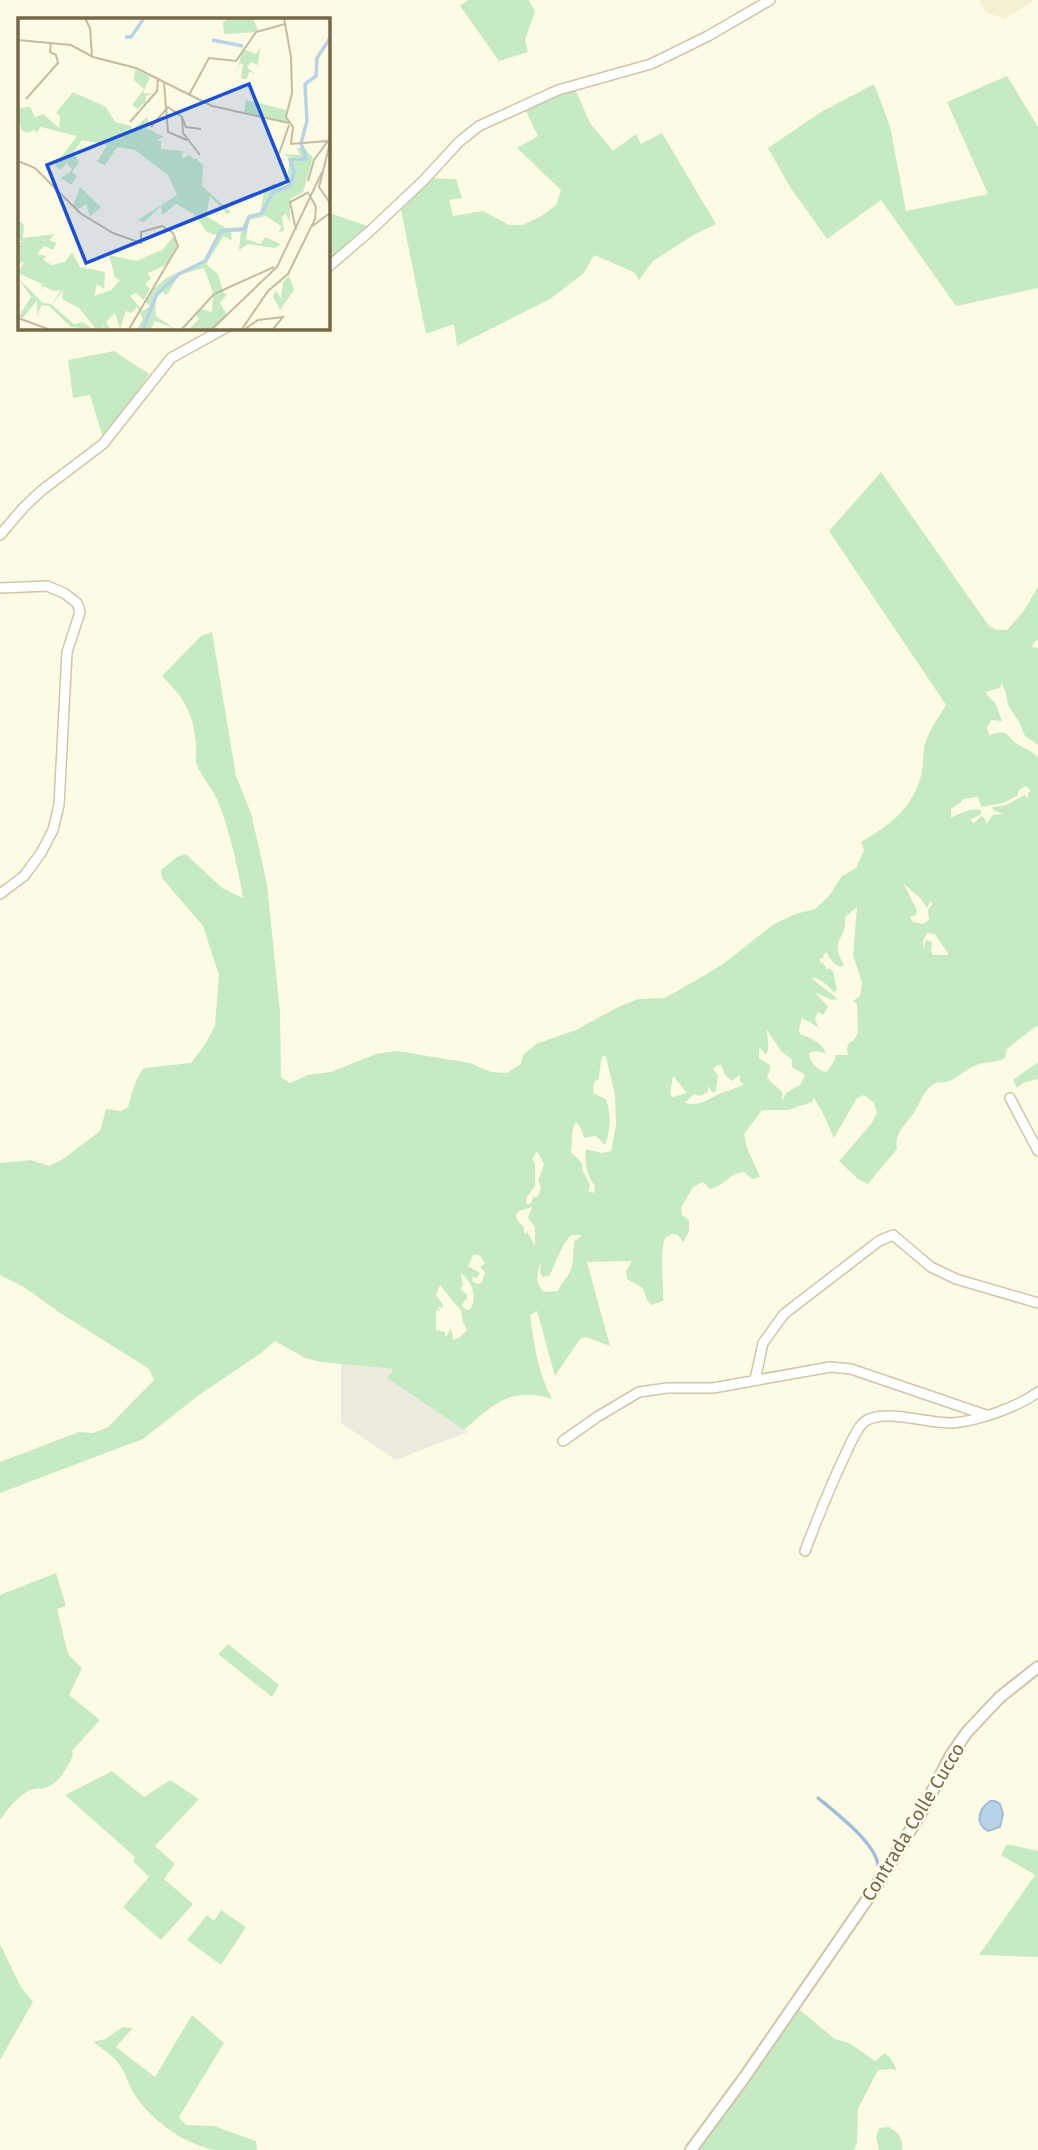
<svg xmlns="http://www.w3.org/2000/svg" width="1038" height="2150" viewBox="0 0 1038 2150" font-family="'Fira Sans',sans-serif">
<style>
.residential{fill:#f5f0d2}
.industrial{fill:#edeadf}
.green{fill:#c6ebc2;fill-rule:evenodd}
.water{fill:#b8d2e8;stroke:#9ebeda;stroke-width:2}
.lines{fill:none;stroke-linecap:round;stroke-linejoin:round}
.stream{stroke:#9ebeda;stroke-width:3.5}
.minor-casing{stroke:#cfc6aa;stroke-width:12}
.tertiary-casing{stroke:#cfc6aa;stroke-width:14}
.minor{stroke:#fff;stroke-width:9}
.tertiary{stroke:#fff;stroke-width:10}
.labels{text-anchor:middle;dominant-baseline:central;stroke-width:5;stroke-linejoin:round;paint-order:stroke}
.street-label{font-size:19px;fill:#776849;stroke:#fffdeb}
.inset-river{fill:none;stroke:#b8d2e8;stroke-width:3.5}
.inset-road{fill:none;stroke:#c3bca1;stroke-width:2}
.view{fill:#1d4ed8;fill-opacity:0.15;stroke:#1d4ed8;stroke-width:3.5}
.inset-edge{fill:none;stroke:#776849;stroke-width:3.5}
</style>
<rect width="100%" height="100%" fill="#fdfbe4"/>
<path class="residential" d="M980,0h54l-29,19 -20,-7z"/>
<path class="industrial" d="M341,1364l52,5 -6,9 81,54 -72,28 -55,-37z"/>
<path class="green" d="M468,0h61l6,12 -10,28 3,12 -29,9 -39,-55z
M1007,76l31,51v161l-82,18 -75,-106 -54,39 -37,-52 -22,-39 53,-36 53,-28 16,42 16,85 82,-17 -41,-92z
M575,89l15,34 23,28 23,-17 5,10 21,-11 54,91 -21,10 -42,27 -14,19 -5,-8 -40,-17 -10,18 -34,26 -93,47 -3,-22 -28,10 -26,-129 28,-27 28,1 6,19 -13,2 4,16 30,-5 26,14h14l20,-10 13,-10 5,-15 -44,-42 21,-12 -14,-29z
M327,212l40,14 -40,37z
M114,351l35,23 -17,27 -29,37 -13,-43 -17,3 -5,-38z
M881,472l108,154 8,4h10l16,-18 15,-25v54l-2,-1 -4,7 6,1v97l-13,-9 -6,-14 -11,-17 -2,-12 -4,-9 -3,4 -13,4c2,6 6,6 9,11 3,5 4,12 7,18l-11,-1 -4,8 2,7c23,-7 16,2 30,10 7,4 13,6 19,12v270l-2,-1 -29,23 -2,9c-12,6 -16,3 -26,6 -12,4 -19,12 -29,17 -5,2 -11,0 -16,3 -11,7 -13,17 -19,27 -8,13 -21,21 -18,38l-29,35 -10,-5 -19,-18 32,-37 6,-11 -3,-10 -10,-8 -7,3 -23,40 -12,-27 -8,-13 -2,4 -24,8h-26l-18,24 3,14 13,29 -8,2 -8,-7c-13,0 -21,15 -34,17l-7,-7 -10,5 -12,21 1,7 7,5v12l-6,10 -5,-7 -6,-1 -7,4c-6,19 -1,43 -2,63l-12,4 -4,-5 -4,-12 -16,-9 -1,-7 6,-11 -45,1 23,84 -24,-9 -6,2 -25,37 -18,-65 -7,4c4,29 8,58 22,84 -40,-13 -59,5 -88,31l-77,-52 6,-9 -72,-7 -16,-4 -30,-17 -14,12 -62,42 -56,44 -143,54v-31l79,-30 14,1 15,-6 46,-47 -5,-11 -89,-56 -36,-26 -24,-12v-112l31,-3 18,6 14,-7 37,-28 6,-22 15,2 7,-4c5,-15 6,-27 16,-39l47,-5 15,-20 9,-18 4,-50 -16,-49 -41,-48 -1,-8 16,-13 9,-3 36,34 21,10c-6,-34 -13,-67 -26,-99 -5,-11 -19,-27 -21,-37 -1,-5 1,-11 0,-16 -2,-33 -12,-48 -34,-70l39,-40 11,-4 24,144 15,37 16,71 13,128 1,65 9,6 18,-8 23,-3 45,-18 21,-3 73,12 21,9 16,1 14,-9 2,-9 13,-11 40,-14 42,-23 20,-8 27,-1 40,-23 18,-11 51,-40 21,-10 20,-5 14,-13 13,-20 14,-8 8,-18 -3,-8c29,-17 50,-32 60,-66 3,-13 1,-26 6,-38 5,-12 12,-21 19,-33l-117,-174zM1026,786l5,5 -3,2v5l-3,-3 -19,10 -14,2 1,3 10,4 -10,1 -7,9v-4l-5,-4 -7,7 -4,-3 11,-6v-4c-11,-2 -20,3 -30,8v-9l9,-6 3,-4 15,-2 3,10 22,-4 14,-7 2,-6zM903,883l17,15 7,10 3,-6 3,1 -5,7 1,10 -6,4 -10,-2 -3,-5 6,-2 1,-5zM857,907l-4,48 9,28 -2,13 -7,5 4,3 1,29 -4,7 -5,3 -2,5 1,7h-13c1,6 -5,13 -9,17 -8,-1 -17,-11 -17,-19l7,-2 10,2c-3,-9 -16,-16 -26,-19l-1,-4 3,-12 16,9 -3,-9 3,-6 5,3 5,-8 -13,-15 17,8 6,-1 -27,-21c9,-1 17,8 23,14l3,-2 -4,-19 -5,-3 -1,2 -3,-6 -4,-2v-4l3,1v-3l3,-4c4,6 7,13 15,15l3,-2c-16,-27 4,-25 1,-48zM927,933l8,1 14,21h-16l-2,-3 1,-10 -6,-2 -3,9v-8zM766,1029l15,22 11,9v7l13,8 -5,10 -14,8 -4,8v-9l-15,-14 4,-12 -12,-8v-11l7,8c4,-7 2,-19 0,-26zM603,1055l3,2 9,38 1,30 -5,26 -9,2 -16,-4c-2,12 1,27 9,37l-1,7 -6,-2 2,-6 -8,-16v-6l-11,-11c2,-11 -1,-21 5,-30l6,8 2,8 12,-2 9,9c6,-15 6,-30 1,-46l-13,-6 1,-11 5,-3c0,-5 2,-20 4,-24zM717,1065h4l4,10 7,6 8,-6v7l4,2c-8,5 -18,7 -27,11 -13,6 -16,11 -32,8l9,-9 5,2 9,-4v-6l5,7 3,-2 2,-16 -5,-6zM673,1076l14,17 -14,4 -3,-3zM537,1151l7,13 -6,17 3,7 -3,8 -5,2 -3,6h-4l1,-7 8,-11v-23l-3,-4zM532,1207l-4,11 7,9v19l-8,-15 -1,3 -2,-2v-5l-7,-7 -1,-5 3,-4zM572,1235h10l-8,7c-1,9 0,22 -4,30 -4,7 -9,11 -12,19l-14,1c-9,-9 -8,-17 -3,-29l-1,10 3,4 6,-1c7,-12 14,-36 23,-41zM474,1254l6,2 5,7 -5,4 5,5 -3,10 -4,2 -5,-2 -1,-5 5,1 3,-5 -12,-7zM461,1273c11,8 18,27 8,37l-4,-1 -3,-3 2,-5 3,-2v-4l-7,-7 3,-2zM440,1285l21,26 2,11 4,8 -7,7 -7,3v-5l-3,-6 -3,7h-2v-4l-9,-2v-20l4,1 -2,-5 5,2v-3l-7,-10z
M1038,1062v17l-15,4 -6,5 -4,-8z
M56,1573l10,33 -9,3 11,45 14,14 -13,27 31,25 -28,31 1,4c-6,13 -13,29 -29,33 -3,1 -7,0 -11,1 -13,4 -25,20 -33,31v-225z
M228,1644l51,41 -7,12 -54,-43z
M112,1771l32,26 26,-17 29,19 -44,47 20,18 -11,15 29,25 -32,36 -38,-33 26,-30 -16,-16 2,-4 -70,-62z
M1007,1844l31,7v106l-59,-2 56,-80 -34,-20z
M221,1910l25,17 -25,38 -34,-25 20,-25 7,6z
M0,1944l21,43 12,15 -33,58z
M796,2007l39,32 14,4 26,18 10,-8c6,5 9,10 12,18l-6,-2 -13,1 -20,39 -1,34 -3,7h-158z
M192,2015l32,28 -45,74 7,8 28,1 42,15 1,9c-14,0 -30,0 -43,0 -32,-7 -65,-31 -81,-58 -6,-10 -8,-21 -15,-29 -6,-8 -17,-15 -25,-21l12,-3 18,-12 10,1 -17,19 39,30z
M889,2127c10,6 14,11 13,23h-23l-3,-13 3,-9z"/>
<path class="water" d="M990,1801h5l5,3 3,10 -3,13 -12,4c-14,-8 -9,-22 2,-30z"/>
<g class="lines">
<path class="stream" d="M818,1798c17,14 59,46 60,68"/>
<defs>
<path id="minor" d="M327,268l42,-36 55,-52 35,-38 20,-16 79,-36 93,-26 57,-28 62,-36
M0,535l24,-28 17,-16 62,-47 68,-86 56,-31
M0,588l47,-2 17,7 13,10 3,9 -13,40 -8,153 -6,25 -12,23 -17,23 -24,18
M1010,1098l28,53
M755,1380l8,-37 21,-29 95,-73 14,-6 38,32 25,12 82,24
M563,1441l34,-24 42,-25 28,-4h46l117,-21 21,2 135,46
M805,1551c13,-34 26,-67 42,-100 4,-9 9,-21 16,-28 17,-16 66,1 89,0 26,-2 66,-16 86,-31"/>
<path id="tertiary" d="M691,2150l53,-72 129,-187 48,-78 30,-58 16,-23 33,-35 38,-30"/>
</defs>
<use href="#minor" class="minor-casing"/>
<use href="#tertiary" class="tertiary-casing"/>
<use href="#minor" class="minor"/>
<use href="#tertiary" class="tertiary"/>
</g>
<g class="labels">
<g class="street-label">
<text transform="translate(913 1822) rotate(-59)">Contrada Colle Cucco</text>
</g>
</g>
<g transform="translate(18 18)">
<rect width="312" height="312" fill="#fdfbe4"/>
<path d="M211,0h24l6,14 -35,2 -1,-12zM242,29l-2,18 -7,-3 -4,5 8,7 -6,-2 -2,7h-6l2,-14 -3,-2 -4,11 7,-25 13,5zM117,51l15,8 -7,16 11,1 -8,2v6l-9,7 -5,-4 12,-16 -10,-9zM55,74l33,15 9,15 16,4 1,4 15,-13 3,9 -6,1 20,10 -8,3 5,1v8l22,2 -1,8 7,-4 5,4 -3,3 5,-4 7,7 -1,21 29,26 -4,2 -17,-18 -4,20 20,12 16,-1 6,-12 12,-2 4,-21 9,-8 13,1 4,-27 -7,-4 17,1 -3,-7 7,-1 9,11 -10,34 -13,7v22l-5,-7 -3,3 2,14 -5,1 2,-6 -15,-10 -17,4 -3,19 15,5 4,-7 16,7 -6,4 -27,-4 -9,6 2,-18 -10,-1 1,10 -8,-5 -18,28 12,10 6,20 4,-1 -8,10 7,12 -16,14h-12l-1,-5v5h-9l10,-10 -3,-5 5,-5 11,3 1,-19 -9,-25 -25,7 -12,20 -5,-3 -7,7 1,17 19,13 -20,-8 -4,8h-14l6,-10 -6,-12 -5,6 -6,-2 -6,18 -5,-16 -9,9 4,7h-7l1,-7 -2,7h-6l-17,-21 -17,-9 1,-9 -11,15 22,19 9,-2 9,7 -21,-2 -22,-21 -7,-1 -5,10v-15l-14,18 -5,-1 13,-20 -13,-19 25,25 9,1 9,-14 -8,1 -9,-5 -3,4 1,-6 -24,-11 6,-11 -6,1v-21h6l-6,-2v-20l6,5 -1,13 32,-4 -6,6 7,3 -3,7 -9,-4 -7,8 9,2 -3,4 9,5 13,-3 7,-10 8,15 25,5 -1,17 -7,-5 -3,12 17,-6 9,-10 -5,-2 -6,-23 27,6 26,-11 11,-13 5,6 -12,22 -18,8 3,5 -6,7 5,3 -6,12 -8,-7 -6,3 13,15 7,-5 -5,-4 5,-10 16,-14 40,-19 11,-24 -10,-3 -13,-18 -18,-10 -14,11 -1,-9 -17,16 -6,-2 39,-25 -9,-20 -33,-25 -18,-3 -12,18 -8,-3 10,-17 -25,-5 -9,13 6,9 -7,10 5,4 -6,9 -10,-7 11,-8 -5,-7 -7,7 -5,-5 22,-29 -36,-9 -5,7 -1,-4 -8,3 -6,-3 -3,-22 12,-1 5,10 8,-3 16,14 1,-12 -4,-3zM228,82l40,10 2,12 -44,-10zM62,169l21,20 -11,10 -4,-13 -9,6 -4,-4zM271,258l5,14 -14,20 -7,-14 3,-6 5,9 2,-17z" fill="#c6ebc2"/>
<path class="inset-river" d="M107,19h6l13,-19M194,22l31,6M125,311l14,-35 22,-20 26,-13 16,-30 24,-2 4,-12 13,-4 11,-21 17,-6 4,-14 -4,-12 16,-1 -5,-16 6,-22 -2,-37 11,-8 1,-18 13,-20"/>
<path class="inset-road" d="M67,0l5,10 2,28M266,0l7,39 1,36 -6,24 7,10 -2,17 37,-3 -14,19 -6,21M0,22l53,5 22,12 43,11 76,38 77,17M146,65l4,49 19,8M171,77l20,-37 27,3 20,-29 29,-8M8,81l32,-36 -2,-8 -6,-3 1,-10M150,89l14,10 4,10 15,2M164,99l1,16 17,22M112,104l27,-31 1,-12M133,109l17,-20M312,125l-11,44 11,16M261,136l10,-29M0,143l17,7 45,45 33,20 28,10v-11l21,-6 11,7 5,13 -49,83M293,209l19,-14M278,212l-6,-28 19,-10M0,300l30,11M164,311l32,-35 60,-27M194,311l65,-62 45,-95M224,311l26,-38 20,-17 27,-55 1,-12 -7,-13M227,311l13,-9 25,-3 -10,12"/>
<path class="view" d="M231,66l39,97 -202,82 -39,-98z"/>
<rect width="312" height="312" class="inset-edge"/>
</g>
</svg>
